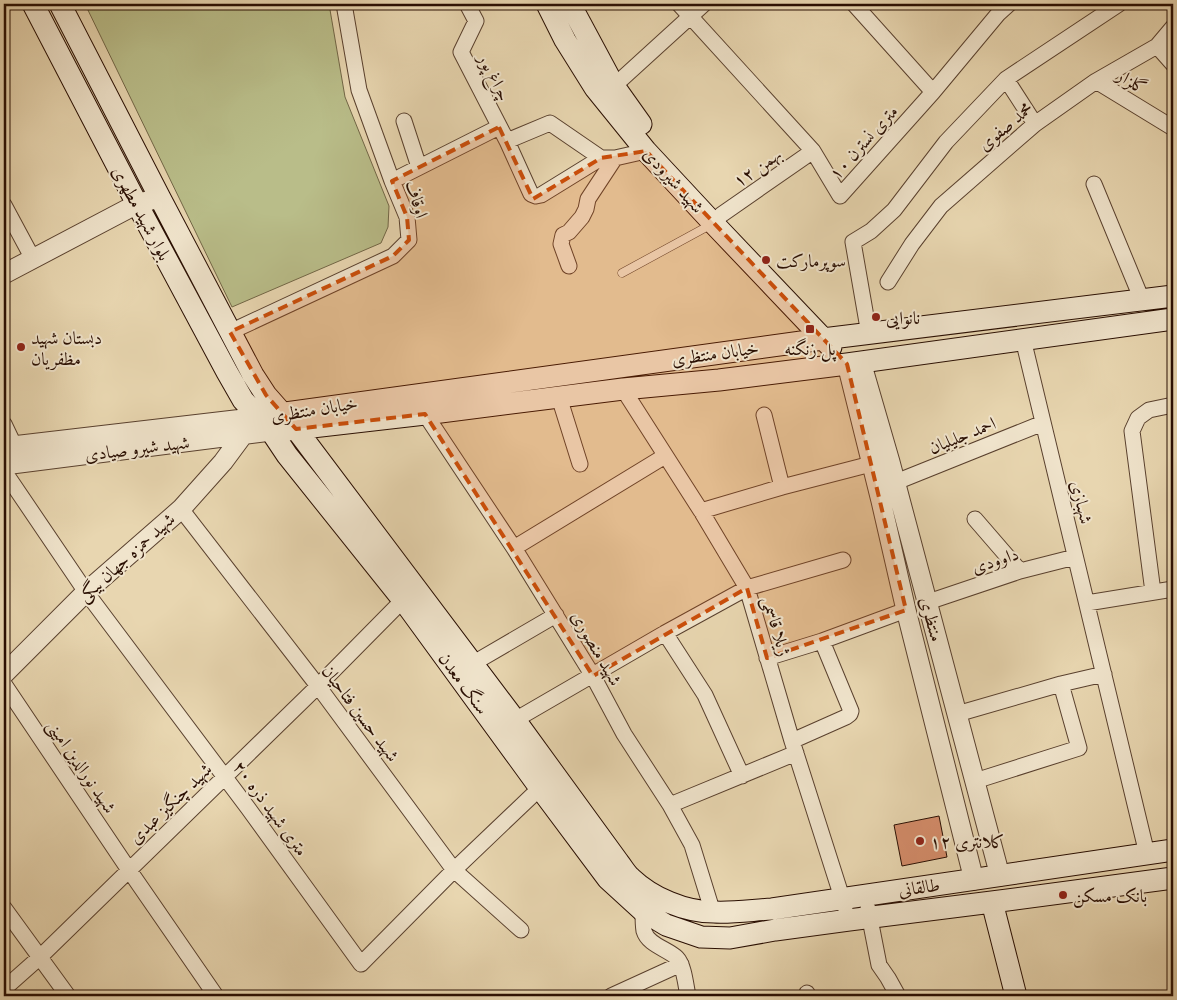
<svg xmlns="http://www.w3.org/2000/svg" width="1177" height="1000" viewBox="0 0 1177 1000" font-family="'Gentium Book Plus',Amiri,serif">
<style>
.green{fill:#b9bd89;stroke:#716646}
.building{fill:#d48c6a;stroke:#290e02}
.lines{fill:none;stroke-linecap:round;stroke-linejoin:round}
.service-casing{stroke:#59402e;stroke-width:9}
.minor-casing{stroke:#59402e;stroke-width:17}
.tertiary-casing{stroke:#59402e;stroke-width:21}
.secondary-casing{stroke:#290e02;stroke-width:23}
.service{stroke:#f0e4cc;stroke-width:8}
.minor{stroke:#f0e4cc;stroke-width:15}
.tertiary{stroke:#f0e4cc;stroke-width:19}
.secondary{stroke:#f0e4cc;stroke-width:21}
.marked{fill:#cb4e0a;fill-opacity:0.2;stroke:#cb4e0a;stroke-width:4;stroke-dasharray:10 6;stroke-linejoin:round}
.poi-dot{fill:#8f2418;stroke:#f0e4cc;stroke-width:2}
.labels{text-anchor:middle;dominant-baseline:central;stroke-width:4;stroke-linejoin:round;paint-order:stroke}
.street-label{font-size:18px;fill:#290e02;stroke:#f0e4cc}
.poi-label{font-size:18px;fill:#290e02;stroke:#f0e4cc;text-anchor:start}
</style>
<rect width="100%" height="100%" fill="#e8d6b0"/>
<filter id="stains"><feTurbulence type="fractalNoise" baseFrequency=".004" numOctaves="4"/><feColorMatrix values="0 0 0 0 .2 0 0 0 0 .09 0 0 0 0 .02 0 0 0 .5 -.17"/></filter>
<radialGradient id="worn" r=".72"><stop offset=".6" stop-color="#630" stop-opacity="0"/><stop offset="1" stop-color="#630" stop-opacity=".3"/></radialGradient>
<path class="green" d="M85,4h244l16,93 44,109 -1,21 -7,16 -149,64z"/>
<path class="building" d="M939,816l8,41 -45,9 -8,-41z"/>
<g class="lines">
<defs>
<path id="service" d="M622,273l90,-49"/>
<path id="minor" d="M467,4l9,17 -15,31 46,89 24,53 5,2 5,-1 60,-37
M679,4l134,147 27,45 93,-104 65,-78 11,-10
M854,4l79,88
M1157,46l16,18
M1006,79l29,45
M1096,81l77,47
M614,86l90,-82
M404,121l15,46
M507,141l43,-18 51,35h14l31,-7
M392,181l107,-54
M1094,184l48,116
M4,205l29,54
M721,215l92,-64
M569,266l-8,-22 2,-9 6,-3 13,-15 4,-8 2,-10 27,-41
M888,282l24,-38 29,-38 94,-82 61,-43 61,-35 16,-19
M230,332l163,-76 16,-16 -2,-23 -15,-36 -33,-91 -15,-86
M869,334l-16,-92 18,-11 23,-21 52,-68 60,-63 113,-75
M1023,339l124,515
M623,389l78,122 46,77 45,153 53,166
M559,397l21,67
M425,414l89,134 79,128 31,58 46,71 22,40 21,68
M764,415l18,72
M4,424l10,21
M4,471l82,121 162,216 113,156 93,-94 86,-82
M896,482l147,-59
M181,509l137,177 136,184 67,60
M701,511l81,-24 89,-23
M975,519l45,52
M514,548l151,-92
M1153,592l-21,-161 6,-13 11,-8 24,-5
M928,602l92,-31 55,-14
M1087,603l86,-14
M665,633l40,62 37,81
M767,658l55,-17 84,-31
M472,664l84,-49
M4,684l125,186 87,126
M957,714l104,-30 43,-10
M515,720l150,-87 82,-45 96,-28
M792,741l54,-24 4,-3 1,-3 -29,-70
M975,781l104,-33 -18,-64
M670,805l126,-52
M4,908l64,88
M868,909l11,56 9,13 10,18
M643,911c0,6 0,14 1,20 4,14 24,18 33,27 7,7 9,29 11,38
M4,989l36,-32 278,-271 85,-86
M611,996l70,-32
M806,996l1,-3"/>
<path id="tertiary" d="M4,274l133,-70 14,-4
M861,362l29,100 110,414
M847,364l34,137 25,109 68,270
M4,447l248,-29
M4,465l267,-34
M4,674l82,-82 95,-83 42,-47 20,-27 -3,-16"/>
<path id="secondary" d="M33,4l104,200 90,168 16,28 28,31 16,24 116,145 137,188 68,91 35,32 23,14 35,12 29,1 45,-8 74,-10 143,-18 181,-24
M60,4l100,194 93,177 13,20 30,34 219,291 104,143c4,5 7,11 12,15 21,20 54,34 83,34 19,1 39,-2 58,-3l401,-59
M547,4l18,36 30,48 51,63 67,72 118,124
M570,4l44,82 27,38
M271,415l552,-76 350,-43
M286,430l139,-16 198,-25 96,-9 128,-16 326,-45
M992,902l24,94"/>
</defs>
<use href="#service" class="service-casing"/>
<use href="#minor" class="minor-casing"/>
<use href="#tertiary" class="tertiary-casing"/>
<use href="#secondary" class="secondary-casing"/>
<use href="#service" class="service"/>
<use href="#minor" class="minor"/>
<use href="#tertiary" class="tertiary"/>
<use href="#secondary" class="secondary"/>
</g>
<path class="marked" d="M499,127l34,72 68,-41 45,-7 201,213 59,246 -139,48 -20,-70 -154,88 -168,-262 -129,15 -30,-34 -36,-63 163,-76 16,-16 -2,-23 -15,-36z"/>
<g class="poi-dot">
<circle cx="766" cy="260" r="5"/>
<circle cx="876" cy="317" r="5"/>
<rect x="805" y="324" width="10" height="10" rx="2.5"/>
<circle cx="21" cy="347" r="5"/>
<circle cx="920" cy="841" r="5"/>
<circle cx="1063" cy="895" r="5"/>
</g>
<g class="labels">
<g class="street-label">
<text transform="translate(495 77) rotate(63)">چراغ پور</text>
<text transform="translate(1132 81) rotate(32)">گلزار</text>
<text transform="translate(1005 126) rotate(-40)">محمد صفوی</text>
<text transform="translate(863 142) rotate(-48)">۱۰ متری نسترن</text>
<text transform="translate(757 167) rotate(-35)">۱۲ بهمن</text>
<text transform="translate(674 180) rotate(48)">شهید شیرودی</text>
<text transform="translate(417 199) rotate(72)">اوقاف</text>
<text transform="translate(142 213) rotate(62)">بلوار شهید مطهری</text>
<text transform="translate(715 353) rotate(-8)">خیابان منتظری</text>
<text transform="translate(314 409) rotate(-9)">خیابان منتظری</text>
<text transform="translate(962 435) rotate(-22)">احمد جلیلیان</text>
<text transform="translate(137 448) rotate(-7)">شهید شیرو صیادی</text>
<text transform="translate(1082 502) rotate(76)">شهبازی</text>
<text transform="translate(126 557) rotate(-42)">شهید حمزه جهان بیگی</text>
<text transform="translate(995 560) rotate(-18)">داوودی</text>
<text transform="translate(932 619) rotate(75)">منتظری</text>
<text transform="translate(777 626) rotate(74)">ژیلا قاسمی</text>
<text transform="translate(597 648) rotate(60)">شهید منصوری</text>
<text transform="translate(464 683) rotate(54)">سنگ معدن</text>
<text transform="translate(361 713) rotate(53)">شهید حسین فتاحیان</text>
<text transform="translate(82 766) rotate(56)">شهید نورالدین امینی</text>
<text transform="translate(170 803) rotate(-44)">شهید چنگیز عبدی</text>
<text transform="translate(271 808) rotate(54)">۲۰ متری شهید ذره</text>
<text transform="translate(919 887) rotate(-8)">طالقانی</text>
</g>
<g class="poi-label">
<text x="776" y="260">سوپرمارکت</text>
<text x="886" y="317">نانوایی</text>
<text x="31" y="337">دبستان شهید<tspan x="31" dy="21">مظفریان</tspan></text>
<text x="810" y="348" text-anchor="middle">پل زنگنه</text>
<text x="930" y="841">کلانتری ۱۲</text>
<text x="1073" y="895">بانک مسکن</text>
</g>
</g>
<rect width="1177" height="1000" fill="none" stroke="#e8d6b0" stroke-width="20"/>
<rect x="5" y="5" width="1167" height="990" fill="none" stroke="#290e02" stroke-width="2.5"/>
<rect x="10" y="10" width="1157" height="980" fill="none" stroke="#290e02"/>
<rect width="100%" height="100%" filter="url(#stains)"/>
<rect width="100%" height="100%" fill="url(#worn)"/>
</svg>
